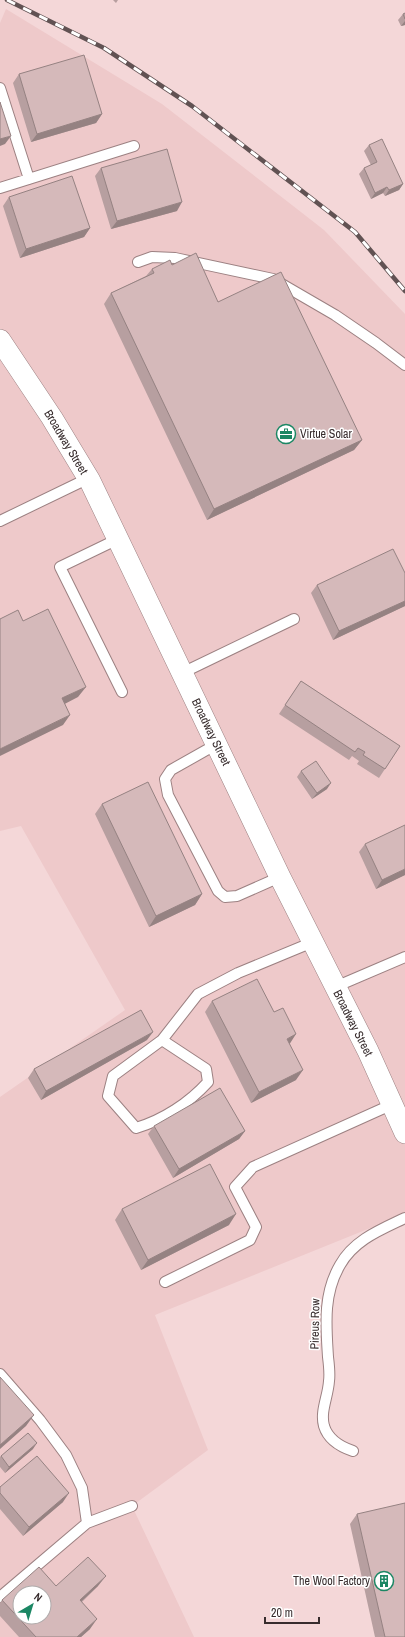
<svg xmlns="http://www.w3.org/2000/svg" width="405" height="1637" viewBox="0 0 405 1637" font-family="'Archivo Narrow',sans-serif">
<style>
.built{fill:#eec9ca;fill-rule:evenodd}
.lines{fill:none;stroke-linecap:round;stroke-linejoin:round}
.service-casing{stroke:#9c8182;stroke-width:12}
.minor-casing{stroke:#9c8182;stroke-width:22}
.service{stroke:#fff;stroke-width:10}
.minor{stroke:#fff;stroke-width:21}
.rail-casing{stroke:#615253;stroke-width:4.5}
.rail{stroke:#fff;stroke-width:3;stroke-dasharray:9;stroke-linecap:butt}
.wall{fill:#b79fa0}
.shaded-wall{fill:#958282}
.building{fill:#d5b9ba;stroke:#958282;fill-rule:evenodd}
.labels{text-anchor:middle;dominant-baseline:central;stroke-width:3;stroke-linejoin:round;paint-order:stroke}
.poi-label{font-size:12px;fill:#372c2d;stroke:#fff;text-anchor:start}
.street-label{font-size:12px;fill:#372c2d;stroke:#fff}
</style>
<rect width="100%" height="100%" fill="#f4d7d8"/>
<path class="built" d="M6,9l156,95 162,126 81,84v900l-250,101 53,135 -76,56 62,131h-194v-540l125,-87 -104,-184 -21,5v-808zM20,1593h24v24h-24z"/>
<g class="lines">
<defs>
<path id="service" d="M0,88l29,91
M0,188l134,-42
M138,262l14,-5 23,1 98,21 62,36 41,28 29,22
M0,521l89,-43
M118,539l-58,28 62,125
M182,673l112,-54
M217,744l-46,26 -6,9 3,16 50,96 7,6 12,-1 43,-19
M335,987l70,-30
M162,1040l44,29 2,13c-19,21 -45,38 -72,46l-28,-32 5,-20 49,-36 36,-46 40,-21 75,-31
M165,1282l85,-42 6,-13 -21,-40 18,-20 140,-63
M0,1374l40,46 26,35 16,33 5,35 -87,74
M353,1451c-12,-4 -25,-12 -29,-25 -4,-15 4,-29 5,-45 1,-7 0,-16 -1,-24 -2,-32 -5,-63 12,-92 14,-25 40,-35 65,-47
M87,1523l45,-17"/>
<path id="minor" d="M0,340l52,78 38,63 190,396 88,174 37,82"/>
</defs>
<use href="#service" class="service-casing"/>
<use href="#minor" class="minor-casing"/>
<use href="#service" class="service"/>
<use href="#minor" class="minor"/>
<defs>
<path id="rail" d="M7,0l97,48 88,58 163,126 50,59"/>
</defs>
<use href="#rail" class="rail-casing"/>
<use href="#rail" class="rail"/>
</g>
<path class="wall" d="M113,0h5l-2,3z
M405,13v12l-4,1 -3,-6 5,-6z
M19,74l83,40 -6,9 -65,19 -18,-59z
M369,145l34,39 -4,6 -14,6 -2,-3 -12,6 -12,-25 5,-6 7,-3 -7,-14z
M101,168l76,43 -66,18 -16,-53z
M9,197l81,31 -6,9 -64,21 -17,-52z
M172,265l46,37 144,138 -8,10 -147,70 -103,-216 7,-11 35,-17 6,-7z
M405,573v33l-72,34 -22,-47 6,-8z
M301,681l99,65 -21,32 -22,-14 2,-3 -7,-5 -3,4 -70,-46z
M301,771l26,18 -15,10 -15,-22z
M102,804l100,90 -7,11 -46,22 -54,-113z
M365,844l40,31 -29,14 -17,-37z
M212,1001l78,43 6,36 -45,23 -46,-91z
M147,1040l-106,60 -13,-22 6,-9z
M154,1126l91,5 -6,8 -66,39 -25,-44z
M122,1209l107,16 -88,45 -26,-50z
M33,1449l-28,24 -5,-6v-10l1,-1z
M0,1487l63,15 -40,34 -23,-27z
M357,1514l48,123h-30l-25,-113z
M56,1586h42l-16,16 8,27 -9,8h-62l-19,-21v-13l2,-3z"/>
<path class="shaded-wall" d="M405,21v4l-4,1z
M102,114l-6,9 -65,19 6,-8z
M11,136l-6,8 -5,2v-7z
M403,184l-4,6 -14,6 4,-6z
M387,187l-4,6 -12,6 4,-6z
M182,202l-5,9 -66,18 6,-8z
M90,228l-6,9 -64,21 6,-9z
M362,440l-8,10 -147,70 7,-11z
M405,601v5l-72,34 6,-9z
M86,687l-8,10 -23,12 7,-11z
M70,715l-7,10 -63,31v-7z
M331,783l-4,6 -15,10 5,-6z
M405,869v6l-29,14 6,-9z
M202,894l-7,11 -46,22 7,-11z
M153,1032l-6,8 -106,60 5,-9z
M296,1034l-7,11 -2,-6z
M303,1070l-7,10 -45,23 8,-11z
M245,1131l-6,8 -66,39 6,-9z
M236,1214l-7,11 -88,45 7,-10z
M34,1415l-8,11 -26,23v-4z
M37,1443l-4,6 -28,24 4,-6z
M69,1493l-6,9 -40,34 6,-9z
M106,1576l-8,10 -26,24 8,-10z
M97,1619l-7,10 -9,8h-4z"/>
<path class="building" d="M405,13v6l-2,-5z
M84,55l18,59 -65,20 -18,-60z
M0,102l11,34 -11,3z
M382,139l21,45 -14,6 -2,-3 -12,6 -11,-25 13,-6 -8,-17z
M167,149l15,53 -65,19 -16,-53z
M72,176l18,52 -64,21 -17,-52z
M196,253l22,49 63,-30 81,168 -148,69 -103,-216 43,-20 -2,-4 18,-9 2,5z
M393,549l12,24v28l-66,30 -22,-46z
M48,609l38,78 -24,11 8,17 -70,34v-130l18,-9 5,11z
M301,681l99,65 -15,23 -22,-14 2,-3 -7,-4 -3,4 -70,-47z
M316,761l15,22 -14,10 -16,-22z
M148,782l54,112 -46,22 -54,-112z
M405,825v44l-23,11 -17,-36z
M257,979l17,33 9,-4 13,26 -9,5 16,31 -44,22 -47,-91z
M141,1010l12,22 -107,59 -12,-22z
M220,1088l25,43 -66,38 -25,-43z
M210,1164l26,50 -88,46 -26,-51z
M0,1377l34,38 -34,30z
M28,1433l9,10 -28,24 -8,-11z
M37,1456l32,37 -40,34 -29,-34v-6z
M405,1503v134h-20l-28,-123z
M88,1557l18,19 -26,24 17,19 -20,18h-41l-34,-37 37,-33 17,19zM20,1593h24v24h-24z"/>
<defs>
<symbol id="office-ring" viewBox="-11 -11 22 22"><circle r="9.5" fill="#fff" stroke="#1b8764" stroke-width="1.5"/><path d="M-6-3h4V-5.5h4V-3h4V5H-6ZM-1-4.5V-3h2v-1.5ZM-6 0V1H6V0Z" fill="#1b8764"/></symbol>
<symbol id="building-ring" viewBox="-11 -11 22 22"><circle r="9.5" fill="#fff" stroke="#1b8764" stroke-width="1.5"/><path d="M-4-6H4V6H1V3H-1V6H-4ZM-2.5-4.3h1.7v1.8h-1.7ZM.8-4.3h1.7v1.8H.8ZM-2.5-1h1.7V.8h-1.7ZM.8-1h1.7V.8H.8Z" fill="#1b8764"/></symbol>
</defs>
<g fill-rule="evenodd">
<use href="#office-ring" x="275" y="423" width="22" height="22"/>
<use href="#building-ring" x="373" y="1570" width="22" height="22"/>
</g>
<g class="labels">
<g class="poi-label">
<text x="300" y="434">Virtue Solar</text>
<text x="370" y="1581" text-anchor="end">The Wool Factory</text>
</g>
<g class="street-label">
<text transform="translate(66 442) rotate(59)">Broadway Street</text>
<text transform="translate(211 732) rotate(64)">Broadway Street</text>
<text transform="translate(353 1023) rotate(63)">Broadway Street</text>
<text transform="translate(315 1324) rotate(-89)">Pireus Row</text>
</g>
</g>
<g transform="translate(32 1605) rotate(38)"><circle r="19" fill="#ffffff" stroke="#afabab"/>
<path d="M0-3L7 15L0 10L-7 15Z" fill="#1b8764"/>
<text y="-6" font-size="11" font-weight="bold" text-anchor="middle" fill="#372c2d">N</text>
</g>
<path d="M265 1617v6h54v-6" fill="none" stroke="#372c2d" stroke-width="2"/>
<text x="271" y="1617" font-size="12" fill="#372c2d" stroke="#ffffff" stroke-width="3" paint-order="stroke">20 m</text>
</svg>
